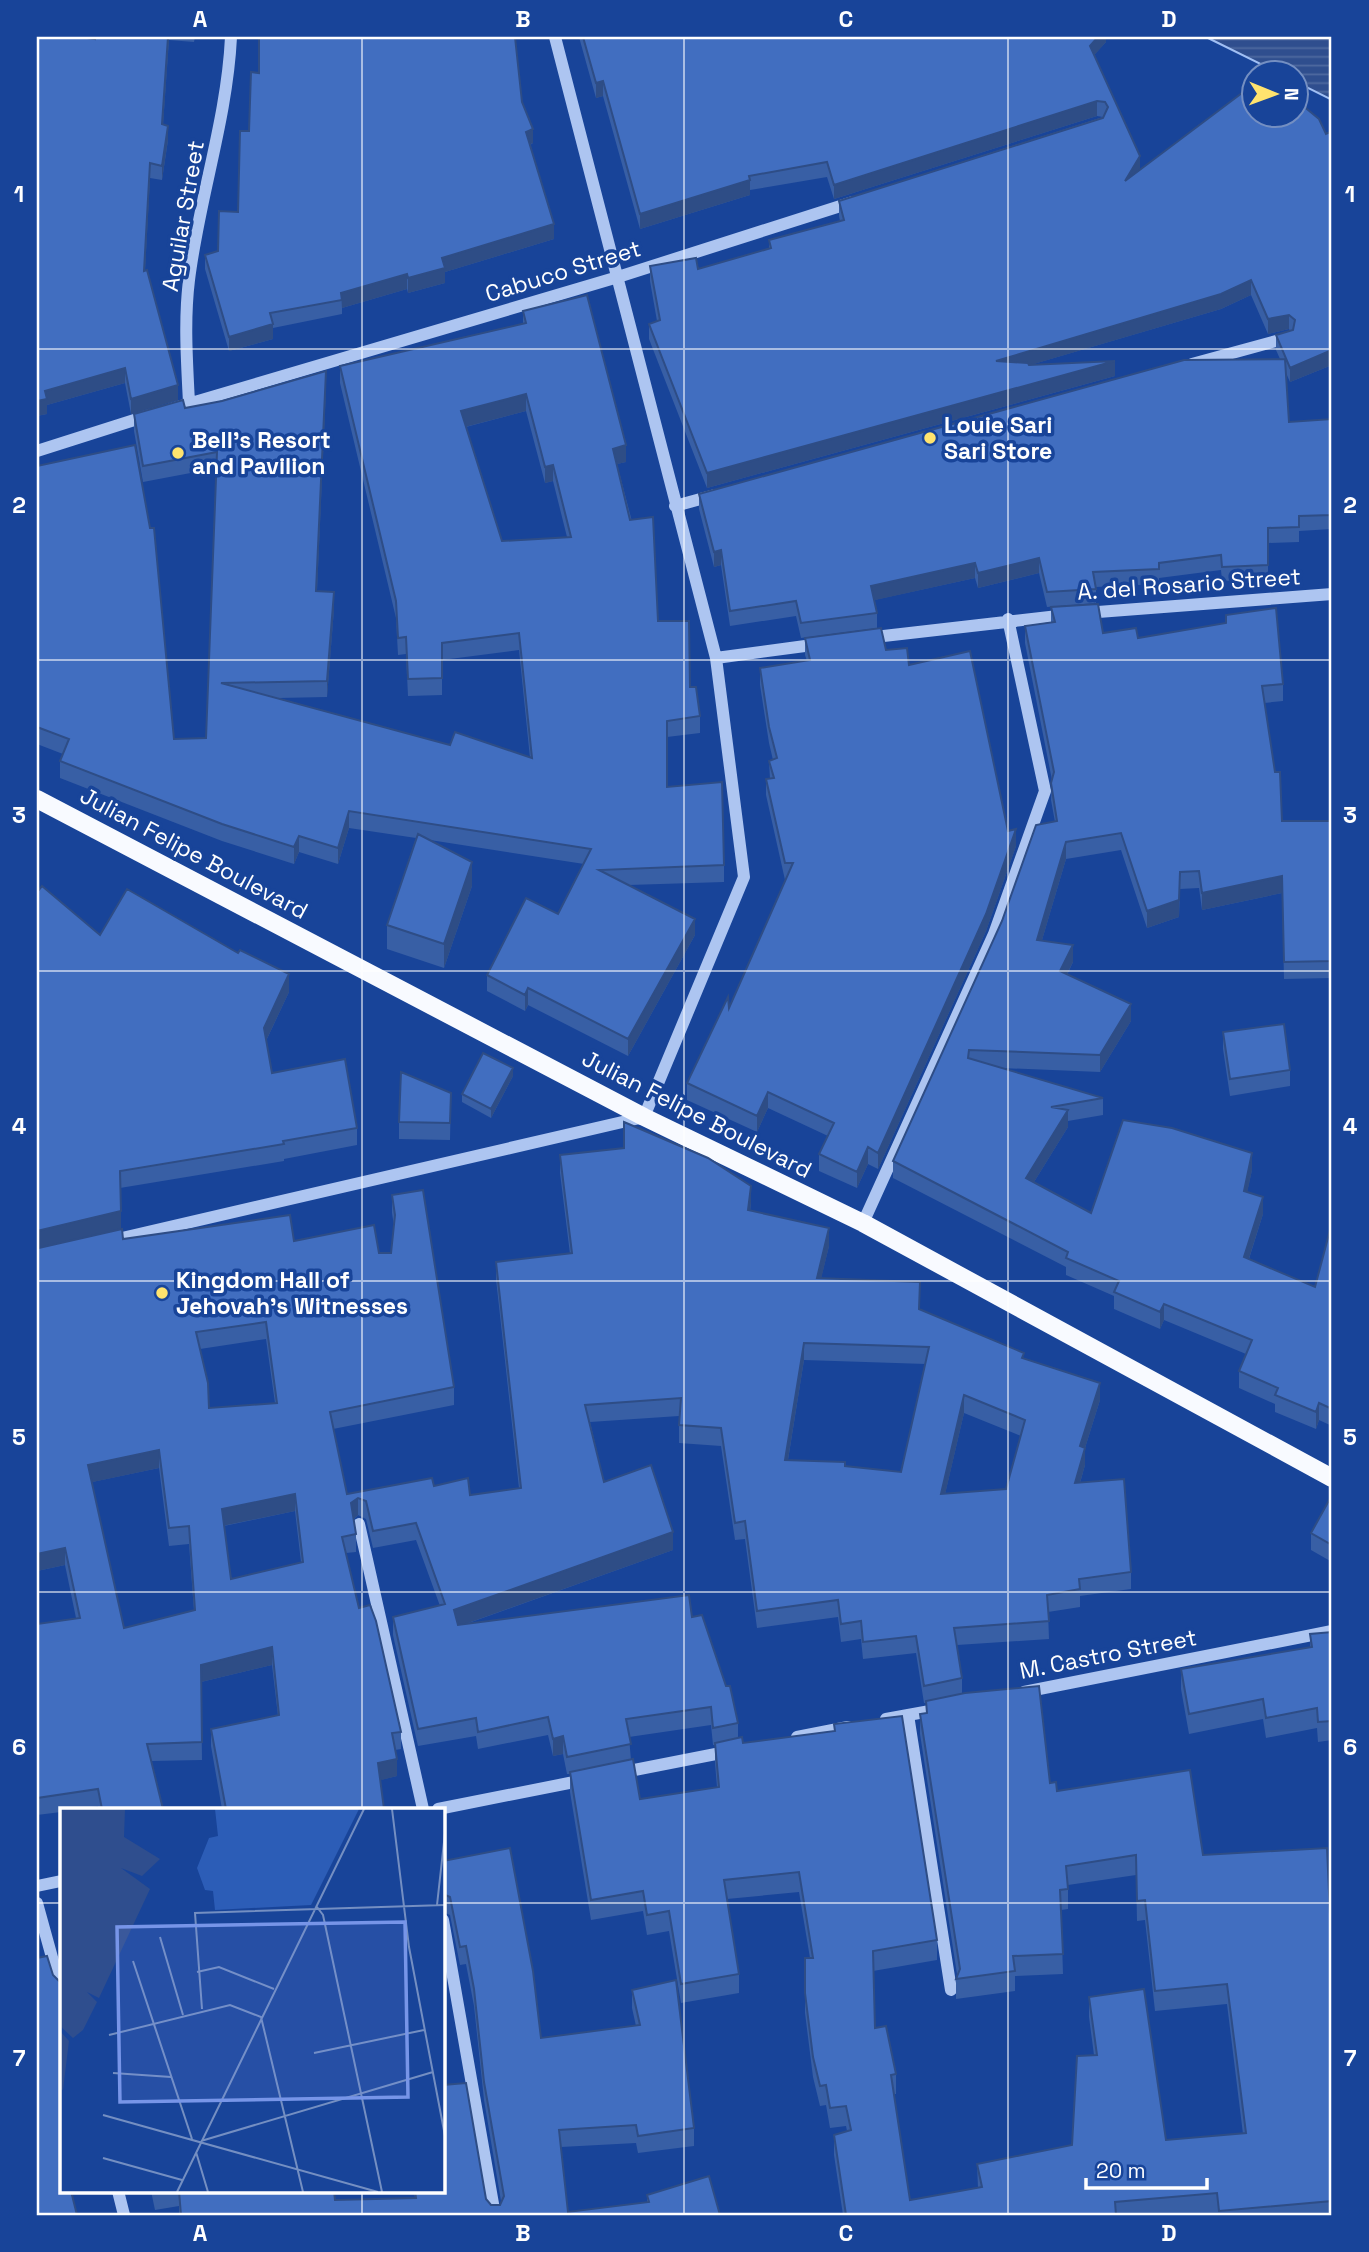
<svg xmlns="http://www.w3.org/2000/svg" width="1369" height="2252" viewBox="0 0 1369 2252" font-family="'Space Grotesk',sans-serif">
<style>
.water{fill:url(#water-rules);stroke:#a0bff4;stroke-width:2}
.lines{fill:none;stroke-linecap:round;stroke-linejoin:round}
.minor{stroke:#adc5f1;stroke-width:12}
.major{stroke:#f8faff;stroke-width:18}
.wall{fill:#385fa5;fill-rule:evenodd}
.shaded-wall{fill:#2e4d86}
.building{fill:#416ec0;stroke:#2e4d86;stroke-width:2;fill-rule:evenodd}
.grid{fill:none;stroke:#fff;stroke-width:2;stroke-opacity:0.55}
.poi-dot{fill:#ffe36e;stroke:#184499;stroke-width:2.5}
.labels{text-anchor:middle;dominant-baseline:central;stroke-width:7;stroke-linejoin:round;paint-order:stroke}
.street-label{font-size:23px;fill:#fff;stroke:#184499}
.poi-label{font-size:23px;font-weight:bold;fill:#fff;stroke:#184499;text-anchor:start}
.inset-road{fill:none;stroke:#748fc2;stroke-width:2}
.view{fill:#7795e8;fill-opacity:0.15;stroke:#7795e8;stroke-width:3.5}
.inset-edge{fill:none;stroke:#fff;stroke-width:3.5}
.neatline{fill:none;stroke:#fff;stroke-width:2.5}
.grid-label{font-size:23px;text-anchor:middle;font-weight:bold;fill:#fff}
</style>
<defs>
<pattern id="water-rules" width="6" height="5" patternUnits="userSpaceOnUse" patternTransform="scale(1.75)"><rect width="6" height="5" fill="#2f4e8e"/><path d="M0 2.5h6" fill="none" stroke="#4e699f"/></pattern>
</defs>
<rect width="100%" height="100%" fill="#184499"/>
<path class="water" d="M1206,37h126v63l-36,-18v-8l-17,-1z"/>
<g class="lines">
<path class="minor" d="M1192,364l95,-26
M189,403c-2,-41 -5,-82 0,-123 10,-82 38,-160 42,-243
M171,409l447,-132 235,-75
M37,451l113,-36
M675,506l40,-11
M1085,613l247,-19
M866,638l201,-23
M716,658l104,-14
M863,1223l131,-289 51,-143 -37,-172
M109,1241l535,-124 100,-240 -28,-219 -161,-621
M359,1524l64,285
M1024,1692l308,-61
M908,1715l43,275
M886,1719l55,-10
M797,1737l51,-10
M619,1773l112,-22
M438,1809l146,-29
M37,1886l24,-5
M37,1903l24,87
M443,1920l52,295
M118,2191l6,24"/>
<path class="major" d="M37,799l607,318 219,106 469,255"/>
</g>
<path class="wall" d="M95,37h100l-1,5 -25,-2 -6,85 5,15 -6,40 -12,-2 -5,93 33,129 -47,14 -6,-31 -78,22v9l-10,2z
M579,37h527v5l-12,13 46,115 186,-36 6,-3v234l-42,17 -4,-9 3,49 43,-3v110l-33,2v11l-31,1v36l-46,2 -1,-11 -62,8v6l-63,3v16l-49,4 -8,-34 -61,15 -3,-10 -101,22 3,13v15l-76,10 -5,-22 -66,10 -9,-61 -7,2 -15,-58v-15l581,-135 -4,-9v-15l14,-4 -1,-2 -21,5 -17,-39 -30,14 -191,56 85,11 -408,112 -58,-149v-15l8,-3 -7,-40v-15l48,3 71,-20v-9l71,-19 -1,-5v-15l264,-84 -6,-1 -263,83 -7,-22 -77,13v5l-110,34 -37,-133 -7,2z
M259,73l263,29 11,41 -3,2 24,94 -109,33v11l-37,10 -1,-4 -65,19v6l-69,14v11l-44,12 -24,-82v-14l13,-4 20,-39z
M523,311l103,151 -9,2 41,157 32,66 10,29v17l-33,4v50l57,78v17l-95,3 66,50 -67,121 -100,-51 -3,6 -38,-20v-16l71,-61 26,-50 -154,-24 42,46 -28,82 -57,-19v-24l29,-87 -67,-10 -11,36 -39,-12 -5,12 -72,-23 -162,-63v-17l3,-7 -26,-10v-278l137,273 32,-1 11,-270 -74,14 -9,-51v-17l51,-6 141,-20 -9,203 17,18 -7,88 -49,1 172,47 80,13 -11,-108 -77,10v35l-34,1 -2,-42 -8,1 -2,-37 -56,-235v-17l183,-42zM526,411l19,72 8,-2 14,56 -65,4 -36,-114z
M1051,607l52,26 35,5 88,-15v-8l57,69v17l-19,2 18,118h50v157l-48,1 -2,-86 -80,17 -3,-22 -19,1 -1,28 -32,11 -26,-78 -55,9 -24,81 31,22 -6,13 64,46 -31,51 -99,-4 102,30v17l-35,6v6l-34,55 57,31 161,-43 -5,22 16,22 -14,45 66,28 15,-57 2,-117v313l-13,-6 -3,9 -41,-17v-8l-36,-16v-17l7,-17 -82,-34 -4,9 -46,-20v-13l-48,-21v-8l-173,-89v-17l162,-339 -4,-22 1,-20 -27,-137v-17l26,-4z
M805,638l81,12 23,15 107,181 -30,85 -108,238 -10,-5 -11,24 -38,-17v-17l9,-18 -60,-28 -11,24 -70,-32v-17l42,-75 56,-128 -19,-85v-16h4l-1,-18 4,-1 -4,-17 -9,-58v-17l47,-7 -2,-6z
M37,892l63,43 189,57 -23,49 6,32 85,55v17l-73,14v2l-164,27 1,41 2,10 171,2 85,12h12l3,-27 -2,-13v-18l62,192v18l-121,24 14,65 87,-8 36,9 49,-7 -23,-209v-17l74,-8 -10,-81v-18l191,48 -1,8 79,35 -8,32 99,32 104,48 76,42 -15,48v17l-5,18 51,89v17l-51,7v11l-32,5 1,27 -92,6 5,33v16l95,97 146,64 129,59v301h-115v-2l-28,2h-346l-9,-60v-20l13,-4 -1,-5 -16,2 -4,-23 -6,1 -7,-29 -8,-64v-55h5l-11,-66 -72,7 12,75v19l-58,10 -12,-72 -22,4 -4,-24 -52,9 -21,-128v-18h-3l-4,-20 -10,2 -5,-21 -70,14 -2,-13 -58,10 -25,-111v-18l47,-11 -24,-66 -43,8 -7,-29 -8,-4 -4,4 2,15v18l-10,1 13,55 42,124v17l-6,1 2,26 -17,4 4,29h-162l-11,-63v-17l67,-13 -6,-51 -71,17 1,78 -51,1 12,48h-65v-3l-20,3h-17v3l-24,3v-191l39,-6 -11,-53 -28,6zM266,1339l9,64 -66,5 -9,-59zM804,1360l122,4 -25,108 -113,-12zM964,1413l57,23 -15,53 -61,5zM679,1416v27l42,3 14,94 10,-1 12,89 81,-11 3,25 20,-3 2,20 53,-6 8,50h2v10l-6,1v20l37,240 -1,5v20l59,-8v-15l48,-2 -2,-64 7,-1v-24l68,-10 1,46 8,-1 10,91 72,-7 16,130 -77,6 -77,-143v20l5,38 -22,90 -95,19 1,24 -68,12 -16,-106h2v-20l-21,-46 -2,-57 64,-11v-20l-103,-216v8l-91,11 -5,-5v-15l-12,-37 -34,-69 -229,8 210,-75 -69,-68 -14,-60zM159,1468l10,78 20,-2 5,67 -70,17 -32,-146zM295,1511l6,51 -70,17 -7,-53zM711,1725l2,20h2v18l2,24 -77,12 -9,-39 -2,-23z
M1223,1032l67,38v16l-60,10 -7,-47z
M513,1076l-22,42 -29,-16v-8z
M451,1093l-1,47 -51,-1v-17z
M1332,1495v67l-21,-12v-17z
M1332,1632v108l-14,2 -1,-14 -51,10 -3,-19 -74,15 -8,-45v-20l129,-21v-14z
M443,1861l98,177 95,-12 -4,-18v-18l62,138v18l-56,7 -2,-10 -75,4 7,65 79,-9v-8l73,20h-541v-9l-24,4 -4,-19h183l1,9 80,-2 -1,-7h29l43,8 5,6h9l1,-4 -17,-101 -10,-94 -8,-42 -6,1 -10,-50 -7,-3z"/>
<path class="shaded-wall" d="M168,37h1l-7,102v-15z
M1098,37h8v5l-16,18v-14z
M603,81v15l-7,2v-15z
M1097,101v15l-263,83v-14z
M168,126v14l-6,40v-14z
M533,129v14l-7,3v-14z
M1140,156v15l-15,10z
M150,163v15l-6,108v-15z
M750,180v15l-110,34v-15z
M554,224v15l-109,33v11l-37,10v-15l34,-20z
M407,274v15l-65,19 -1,-15z
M1251,280v15l-30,14 -225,66v-14z
M1289,315v14l-21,5v-15z
M273,324v15l-44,12v-14z
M1332,350v15l-42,17v-14z
M1115,361v15l-408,112v-15z
M125,368v15l-78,22v9l-10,2v-15l8,-10z
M326,371v17l-10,219v-16z
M178,385v15l-47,14v-15z
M526,394v17l-65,17v-17z
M626,445v17l-13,3v-16z
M553,465v16l-8,2v-16z
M721,550v15l-7,2v-15z
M1039,558v15l-61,15v-15z
M975,563v15l-104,23v-15z
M334,592v17l-7,88v-16z
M349,811v17l-11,36v-16z
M1016,829v17l-30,85 -108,238v-16z
M299,836v16l-5,12v-17z
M1066,842v17l-29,98v-17z
M472,862v24l-28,82v-24z
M1180,872l-1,45 -32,11v-17z
M1282,876v17l-80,17v-17z
M695,919v16l-67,121v-17z
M1073,945v17l-13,26v-17z
M289,974v18l-25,53v-17z
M528,988v17l-3,6v-16z
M1131,1004v17l-31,51v-17z
M513,1068v8l-22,42v-9z
M768,1092v16l-11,24v-16z
M1068,1110v17l-42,68v-17z
M868,1147v17l-11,24v-16z
M1252,1153v17l-8,38v-17z
M751,1186v17l-3,25v-18z
M1263,1197v17l-19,60v-17z
M121,1211v18l-84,19v-17z
M829,1228v18l-12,50v-18z
M1164,1304v16l-4,9v-17z
M804,1343v17l-19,118v-18z
M1100,1383v17l-20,64v-18z
M964,1395v18l-23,99v-18z
M1319,1403v17l-3,9v-17z
M1085,1448v17l-10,35v-17z
M159,1450v18l-71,15v-18z
M295,1494v17l-73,15v-17z
M358,1498v17l-7,6v-18z
M673,1532v18l-219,78v-18z
M65,1548v17l-28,6v-17z
M272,1647v18l-71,17v-17z
M563,1736v18l-10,2v-17z
M397,1759v17l-19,5v-18z"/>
<path class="building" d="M37,37h43l15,2v-2h73l-6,87 6,2 -6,40 -12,-3 -6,108 3,-1 31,115 -47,14 -6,-31 -80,23 2,8 -10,2z
M259,37h256l7,65 11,27 -7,3 28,92 -112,34 3,10 -37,10 -1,-4 -66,19 1,7 -72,13 3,11 -44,13 -24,-82 13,-4 1,-40 19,1 2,-81h9l2,-59 8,1z
M583,37h515l-8,9 50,110 -15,25 129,-97v32h42v-16l23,19 7,15 6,-3v219l-42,18 -14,-33 17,-5 2,-10 -6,-5 -21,4 -17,-39 -30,14 -225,67 32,2 1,2 86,-4 -408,112 -58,-149 11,-4 -10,-54 46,-8 2,11 73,-21 -2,-8 75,-20 -5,-19 264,-83 5,-11 -3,-5 -8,-1 -263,84 -7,-23 -78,14 1,4 -110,34 -37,-133 -7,2z
M587,295l39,150 -13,4 17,71 23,-3 5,104h31l1,66h6l4,29 -33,5v66l55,-5 2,83 -125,5 96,49 -67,120 -100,-51 -3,7 -38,-20 39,-77 32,16 33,-65 -242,-38 -11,37 -39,-12 -5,11 -72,-23 -162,-63 9,-22 -32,-12v-261l98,-21 15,83h4l20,211 32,-1 11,-286 -74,14 -9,-52 49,-14 2,8 37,-7 104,-30 -10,220 18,1 -7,89 -106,2 229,62 5,-13 77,26 -13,-125 -77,10v35l-34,1 -2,-42 -8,1 -2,-37 -56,-235 186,-43 -3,-12zM526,394l19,73 8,-2 18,72 -69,4 -41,-130z
M1285,359l4,63 43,-3v96l-33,1v11l-31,1v37l-46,2 -1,-12 -62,8v6l-66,3 3,17 -49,3 -8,-34 -61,15 -3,-10 -104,23 6,27 -76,10 -5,-22 -66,10 -9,-61 -7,2 -15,-58 485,-134z
M1098,604l5,29 33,-5 2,10 88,-15v-8l50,-7 7,76 -21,2 13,86h5l2,49h50v140l-48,1 -2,-86 -80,17 -3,-22 -19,1 -1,28 -32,11 -26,-78 -55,9 -29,98 36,5 -13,26 71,33 -31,51 -131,-5 -1,8 135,40 -52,9 17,3 -42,68 65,35 32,-93 49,8 80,25 -8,38 19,6 -19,60 71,30 15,-57 2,-117v296l-13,-6 -3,9 -41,-17 3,-7 -39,-17 13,-31 -88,-36 -4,8 -46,-20 5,-11 -53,-23 2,-6 -175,-91 109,-240 34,-96 21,-4 -6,-38 3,-11 -29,-146 30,-4 -4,-15z
M881,628l5,22 21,-2 2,17 61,-14 38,180 8,-2 -30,85 -108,239 -10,-6 -11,25 -38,-18 15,-31 -66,-31 -11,24 -70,-33 41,-86 1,11 64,-145h-8l-19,-84 8,-1 -5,-17 8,-3 -8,-31 -9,-59 50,-8 -5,-22z
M418,834l54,28 -28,82 -57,-19z
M42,886l58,49 27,-46 111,64 2,-3 49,24 -25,54 8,45 73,-14 12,69 -74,13 1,3 -164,27 1,40 -84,20v-339z
M1284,1024l6,46 -60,9 -7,-47z
M483,1053l30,15 -22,41 -29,-15z
M401,1072l50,21 -1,30 -51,-1z
M624,1122l84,36 43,28 -3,24 81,18 -12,50 103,4 -1,27 105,44 -2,5 78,25 -20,63 5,2 -10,35 49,-4 7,93 -52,7 1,10 -33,6 2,26 -95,7 8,50 -38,8 -8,-50 -53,6 -2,-21 -20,3 -3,-24 -81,11 -12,-90 -10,2 -14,-95 -42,-3 2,-27 -96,7 19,77 47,-17 22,67 -219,78 4,15 231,-30 3,22 10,-2 24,71h4l8,37 -25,5 -2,-21 -85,12 5,25 -64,13 -4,-21 -10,3 -5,-22 -70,15 -2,-14 -58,11 -25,-112 52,-13 -29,-81 -43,8 -7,-30 -8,-3 -7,5 5,31 -14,3 17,71 11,-3 6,16 25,111 -9,1 5,26 -19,4 6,46h-158l-15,-80 68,-14 -7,-68 -71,18 1,77 -55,2 16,65h-61l-4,-20 -61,9v-174l43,-6 -15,-70 -28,6v-307l2,1 83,-19 1,10 167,-24 4,26 80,-16 5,28h12l4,-38 -3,-20 31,-5 31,197 -124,25 17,82 85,-16 2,8 34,-8 2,17 51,-7 -25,-226 76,-9 -12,-98 64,-7zM266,1322l11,81 -68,5 -1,-25 -12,-51zM804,1343l125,4 -28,125 -56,-6v-4l-60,-2zM964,1395l61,25 -19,69 -65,5zM159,1450l10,78 20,-2 6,84 -71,18 -36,-163zM295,1494l8,68 -72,17 -9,-70z
M1332,1495v50l-21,-12z
M1332,1632v89l-14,1 -1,-14 -51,10 -3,-19 -74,15 -8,-45 131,-22 -2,-13z
M1039,1686l11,97 6,-1 1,9 133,-21 13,85 124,-7 3,66h2v287l-113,10 -2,-18 -102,9 1,13h-270l-12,-80 17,-5 -5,-24 -16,2 -4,-23 -6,1 -7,-29 -8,-64v-35h8l-14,-86 -75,8 15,94 -58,10 -12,-73 -22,4 -4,-24 -52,9 -21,-128 63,-13 7,40 79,-12 -4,-44 27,-6 1,6 92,-12 -1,-7 68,-8 35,224 -64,11 2,77 11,-2 10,48 -5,1 19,125 72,-13 -5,-23 95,-19 5,-89 20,-1 -8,-58 55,-8 22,151 80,-7 -19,-149 -72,7 -10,-91 -8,1 -1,-46 -70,11 2,23 -8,1 3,64 -50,2 2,15 -59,8 4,-10 -40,-255 7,-1 -1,-12 39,-8z
M510,1848l23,123 8,67 99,-13 -8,-35 44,-10 18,148 -56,8 -2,-11 -77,5 9,82 81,-10 -2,-7 62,-19 11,39h-539l-2,-24h155l1,9 81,-2 -1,-7h28v-106l23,-2 20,116 5,6h9l4,-9 -20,-114 -10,-93 -8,-43 -6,1 -10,-50 -7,-3v-33z
M37,1956v2l10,-2 6,19 6,6h2v210h10l6,24h-40z"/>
<path class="grid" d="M362,37v1772M684,37v2178M1008,37v2178M37,349h1295M37,660h1295M37,971h1295M37,1281h1295M37,1592h1295M37,1903h24M443,1903h889M362,2191v24"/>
<g class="poi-dot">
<circle cx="930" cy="438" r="7"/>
<circle cx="178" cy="453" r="7"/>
<circle cx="162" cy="1293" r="7"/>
</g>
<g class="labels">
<g class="street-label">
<text transform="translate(183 216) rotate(-80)">Aguilar Street</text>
<text transform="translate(563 271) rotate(-17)">Cabuco Street</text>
<text transform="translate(1189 584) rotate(-4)">A. del Rosario Street</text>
<text transform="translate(194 853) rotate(28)">Julian Felipe Boulevard</text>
<text transform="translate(697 1114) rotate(27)">Julian Felipe Boulevard</text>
<text transform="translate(1108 1654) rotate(-11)">M. Castro Street</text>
</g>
<g class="poi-label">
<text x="944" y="425">Louie Sari<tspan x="944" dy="26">Sari Store</tspan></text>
<text x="192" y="440">Bell's Resort<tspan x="192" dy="26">and Pavilion</tspan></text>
<text x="176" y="1280">Kingdom Hall of<tspan x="176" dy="26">Jehovah's Witnesses</tspan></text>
</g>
</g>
<g transform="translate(60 1808)">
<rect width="385" height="385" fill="#184499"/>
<path d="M155,1h144l-48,96 -96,5 -2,-19 -8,-1 -8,-22 12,-30 9,-2z" fill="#2c5db7"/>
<path d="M0,1h65l-1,28 36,22 -18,17 -21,-8 29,21 -51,109 -12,-6 10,10 -14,28 -10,8 -13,-12zM0,223l9,10 -6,49 -3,-1z" fill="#2f4e8e"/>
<path class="inset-road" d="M332,1l17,138 36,189M377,97l8,-72M257,99l6,8 59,277M100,129l23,78M73,153l59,178M137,164l22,-5 55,22M142,201l-7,-96 250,-8M49,227l121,-30 31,12 42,175M254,245l110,-23M53,265l58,4M43,307l275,77M141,333l232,-69M136,344l12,40M43,350l79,22M117,384l187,-383"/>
<path class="view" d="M345,114l3,175 -288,5 -3,-175z"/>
<rect width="385" height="385" class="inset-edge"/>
</g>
<rect width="1369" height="2252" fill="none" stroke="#184499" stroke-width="77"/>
<g transform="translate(1275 94) rotate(91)"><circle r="33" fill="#184499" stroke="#748fc2" stroke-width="2"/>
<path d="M0-5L12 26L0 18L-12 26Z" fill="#ffe36e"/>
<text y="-10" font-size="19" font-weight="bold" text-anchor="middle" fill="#ffffff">N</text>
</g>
<path d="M1086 2178v10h121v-10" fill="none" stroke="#ffffff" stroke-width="3.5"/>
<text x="1096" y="2178" font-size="21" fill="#ffffff" stroke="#184499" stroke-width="5" paint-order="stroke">20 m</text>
<rect x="38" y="38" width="1292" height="2176" class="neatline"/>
<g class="grid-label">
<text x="200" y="27">A</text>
<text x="523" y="27">B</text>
<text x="846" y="27">C</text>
<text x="1169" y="27">D</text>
<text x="19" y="202">1</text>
<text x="1350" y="202">1</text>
<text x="19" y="513">2</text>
<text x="1350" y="513">2</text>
<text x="19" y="823">3</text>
<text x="1350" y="823">3</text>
<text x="19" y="1134">4</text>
<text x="1350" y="1134">4</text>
<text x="19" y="1445">5</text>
<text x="1350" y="1445">5</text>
<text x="19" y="1755">6</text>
<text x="1350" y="1755">6</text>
<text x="19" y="2066">7</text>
<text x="1350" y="2066">7</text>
<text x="200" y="2241">A</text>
<text x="523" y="2241">B</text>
<text x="846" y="2241">C</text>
<text x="1169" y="2241">D</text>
</g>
</svg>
